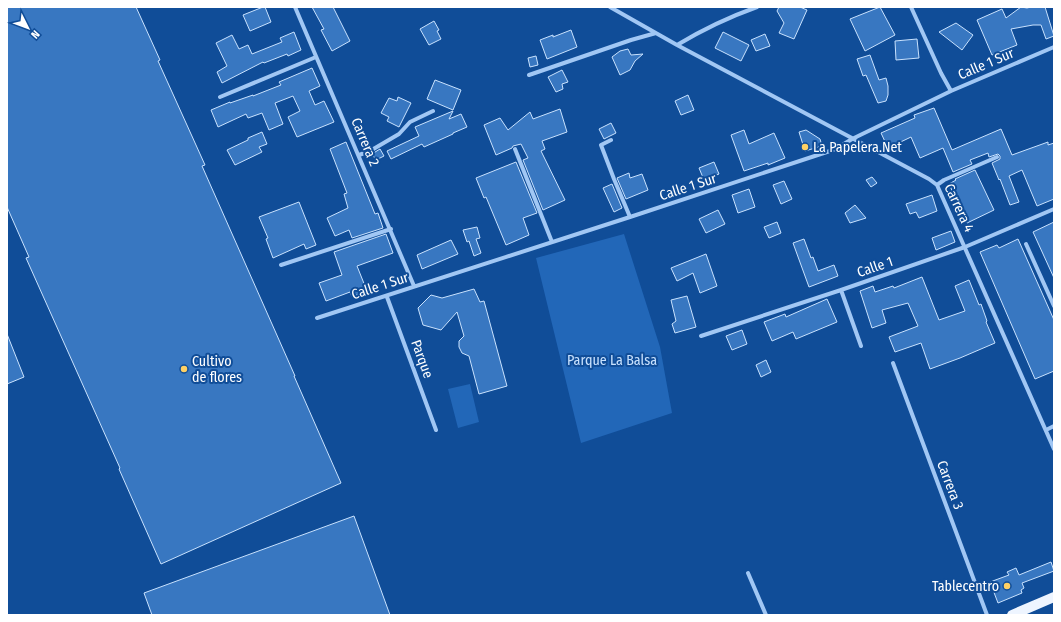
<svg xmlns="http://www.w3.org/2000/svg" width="1061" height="622" viewBox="0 0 1061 622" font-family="'Fira Sans Condensed',sans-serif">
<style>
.green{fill:#2267b8}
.building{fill:#3877c1;stroke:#c9e2fe}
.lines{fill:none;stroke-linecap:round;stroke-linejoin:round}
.minor{stroke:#a1c7f4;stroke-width:4}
.primary{stroke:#eef5ff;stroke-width:10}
.poi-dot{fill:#ffd164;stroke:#104d98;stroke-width:1.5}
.labels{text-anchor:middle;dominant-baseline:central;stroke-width:4;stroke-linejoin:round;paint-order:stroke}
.street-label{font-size:14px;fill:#fff;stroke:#104d98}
.poi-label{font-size:14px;fill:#fff;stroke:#104d98;text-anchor:start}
.park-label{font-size:14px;fill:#c9e2fe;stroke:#104d98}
</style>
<rect width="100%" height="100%" fill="#104d98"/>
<path class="green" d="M624,234l36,113 12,66 -91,30 -45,-185z
M470,384l9,38 -21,6 -10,-39z"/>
<path class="building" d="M7,7h129l24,53 -2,1 47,104 -3,1 93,210h-1l47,107 -180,81 -42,-95 1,-1 -94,-210 3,-1 -22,-50z
M263,7h2l6,15 -21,9 -7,-16z
M312,7h21l17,34 -18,10 -11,-21 3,-1z
M779,7h21l7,3 -13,29 -15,-6 5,-10 -7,-12z
M880,7l15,28 -30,16 -15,-32z
M1021,7l6,1 4,-1h14l9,29 -8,3 -5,-14h-8l-22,4 6,16 -25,10 -15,-35 25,-11 4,9z
M434,21l5,9 -2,1 4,8 -12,6 -9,-16z
M956,23l17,12 -11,15 -23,-18z
M571,30l6,17 -30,12 -7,-19 13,-5v2z
M294,32l7,18 -13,6 -1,-2 -23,9 -1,-1 -41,21 -5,-11 10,-6 -11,-23 16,-8 7,14 9,-4 4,9 30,-12 -2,-4z
M723,32l26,13 -8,16 -26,-13z
M765,34l5,12 -14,5 -5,-11z
M917,39l2,19 -23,2 -1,-19z
M628,49l3,6 12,-1 -8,7 -5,9 -10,5 -8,-18 8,-6z
M870,55l9,25 7,-2 2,8v9l-2,6 -8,2 -12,-28 -3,1 -6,-17z
M536,56l2,9 -8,2 -2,-9z
M312,68l8,18 -11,5 6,14 9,-4 10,21 -37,15 -9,-20 12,-6 -7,-15 -18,7 8,21 -14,6 -7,-17 -14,5 -2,-4 -28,13 -7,-17 19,-8v1l23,-8v1l28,-11 -2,-3z
M562,70l6,12 -6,2 1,5 -7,3 -8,-15z
M435,80l26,10 -8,20 -26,-11z
M688,95l6,15 -13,5 -6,-14z
M398,97l13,6 -12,24 -12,-6 2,-4 -8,-4 8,-15 8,3z
M934,108l18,42 49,-21 11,26 36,-13v3l6,-2v56l-17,7 -15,-36 -13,6 10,26 -9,3 -10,-26 -1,1 -7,-17 8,-4v-3l-2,-2 -9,3 -1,-4 -18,7 2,4 -19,8 -10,-24 -23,10 -9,-21 -23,11 -7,-15 34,-15 -1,-3z
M560,109l7,23 -25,9 3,8 -4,2 24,49 -22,10 -20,-50 5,-2 -7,-14 -8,2 -1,2 -16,7 -12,-30 16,-7 8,12 22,-18 3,7z
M453,111l-4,8 12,-5 6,13 -14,6v1l-29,13 -2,-3 -31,15 -4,-8 32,-15 -4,-9z
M611,123l5,10 -12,6 -5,-10z
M744,130l5,14 25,-11 11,25 -17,7v-2l-24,8 -13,-36z
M806,130l14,9 2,7 -17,5 -6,-19z
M262,132l5,12 -8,3 3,5 -27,13 -8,-15 21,-10v-2z
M346,142l29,72 3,-1 5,15 -31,10 -3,-8 -14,6 -8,-18 21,-10 -4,-14 3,-1 -17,-44z
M380,149l4,7 -8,4 -4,-6z
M516,162l21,51 -14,5 6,17 -23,10 -20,-48 -2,1 -8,-20z
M714,162l5,12 -15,6 -5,-12z
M975,170l19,40 -27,13 -18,-39 7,-4 -1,-1z
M629,173l1,5 12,-4 6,16 -22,9 -9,-21z
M872,177l5,6 -6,4 -5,-7z
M784,181l8,18 -11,5 -8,-19z
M612,184l10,24 -8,4 -11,-24z
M749,189l6,18 -17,6 -6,-18z
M932,195l5,16 -18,7 -3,-6 -6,2 -4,-10z
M299,202l17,43 -10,4 -2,-5 -31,14 -7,-19 2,-1 -9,-21z
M855,205l11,13 -16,5 -5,-10z
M718,210l7,14 -19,9 -7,-14z
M777,222l4,11 -12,5 -5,-11z
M1054,222v56l-21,-46z
M477,227l3,11 -4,1 5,14 -7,3 -5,-15 -2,1 -4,-12z
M951,231l4,11 -19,8 -4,-12z
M386,234l7,19 -36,13 10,25 -15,6 -2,-5 -24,9 -7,-18 23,-8 -8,-23z
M804,239l7,19 2,-1 5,14 16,-6 4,11 -29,11 -16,-44z
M1018,239l36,81v51l-19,8 -55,-127 17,-7 2,3z
M451,240l7,14 -36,15 -5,-14z
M706,254l11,32 -17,7 -7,-20 -16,8 -6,-13z
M922,277l17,43 26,-9 -10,-25 14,-6 10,25 2,-1 6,17 -1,1 9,21 -35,15 -30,11 -9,-26 -26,9 -6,-15 29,-11 -10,-23 -26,7 4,13 -14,5 -12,-37 13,-5 2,6 18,-6 1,2z
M474,289l6,13 4,-1 23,85 -28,8 -10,-38 -7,-3 -3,-6v-6l5,-5 -7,-24 -16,18 -18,-5 -5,-17 13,-13 11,3z
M687,296l9,31 -21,6 -3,-9 4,-3 -5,-21z
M827,299l10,23 -41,17 -3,-7 -21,9 -8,-19 21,-8 1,3z
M742,330l5,14 -15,6 -6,-14z
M7,334l17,43 -17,7z
M766,360l5,12 -10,5 -5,-12z
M354,516l36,99h-238l-8,-22z
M1051,562l3,9 -32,12 2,5 -3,2 1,3 -24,10 -8,-21 19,-7 -2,-3 9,-4 3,7z"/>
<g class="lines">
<path class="minor" d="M295,7l119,279
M610,7l67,38 252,134 8,6 117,264
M911,7l30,66 10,18
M677,45c25,-15 52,-28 80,-38
M529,75l102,-35 25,-7
M220,97l96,-40
M611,140l-10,5 13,34 16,38
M515,149l37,93
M359,155l11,-4 29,-17 11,-12 23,-11
M937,185l7,-5 53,-23
M1026,244l28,62
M281,265l110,-36
M841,290l20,56
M387,297l49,133
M317,318l313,-101 206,-68 16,-10 99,-48 103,-44
M701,336l140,-46 124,-43 89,-38
M893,363l94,252
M1046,430l8,-4
M748,573l18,42"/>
<path class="primary" d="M1012,615l42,-18"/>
</g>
<g class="poi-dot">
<circle cx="805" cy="147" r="4"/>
<circle cx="184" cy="369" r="4"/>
<circle cx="1007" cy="586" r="4"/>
</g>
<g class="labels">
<g class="street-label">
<text transform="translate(986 64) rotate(-23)">Calle 1 Sur</text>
<text transform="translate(365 142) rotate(67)">Carrera 2</text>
<text transform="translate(688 187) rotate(-18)">Calle 1 Sur</text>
<text transform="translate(959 208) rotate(65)">Carrera 4</text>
<text transform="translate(875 267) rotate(-19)">Calle 1</text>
<text transform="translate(380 286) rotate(-18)">Calle 1 Sur</text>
<text transform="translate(422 359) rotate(70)">Parque</text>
<text transform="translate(950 485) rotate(69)">Carrera 3</text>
</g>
<g class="poi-label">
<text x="813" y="147">La Papelera.Net</text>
<text x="192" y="361">Cultivo<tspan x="192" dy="16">de flores</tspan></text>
<text x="999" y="586" text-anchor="end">Tablecentro</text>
</g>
<g class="park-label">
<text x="612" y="360">Parque La Balsa</text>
</g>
</g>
<rect width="1061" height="622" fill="none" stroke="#ffffff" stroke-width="16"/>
<g transform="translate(28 28) rotate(132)" stroke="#104d98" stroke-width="3" paint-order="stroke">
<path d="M0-3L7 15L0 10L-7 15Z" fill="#ffffff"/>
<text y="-6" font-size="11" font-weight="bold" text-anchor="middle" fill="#ffffff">N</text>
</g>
</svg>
